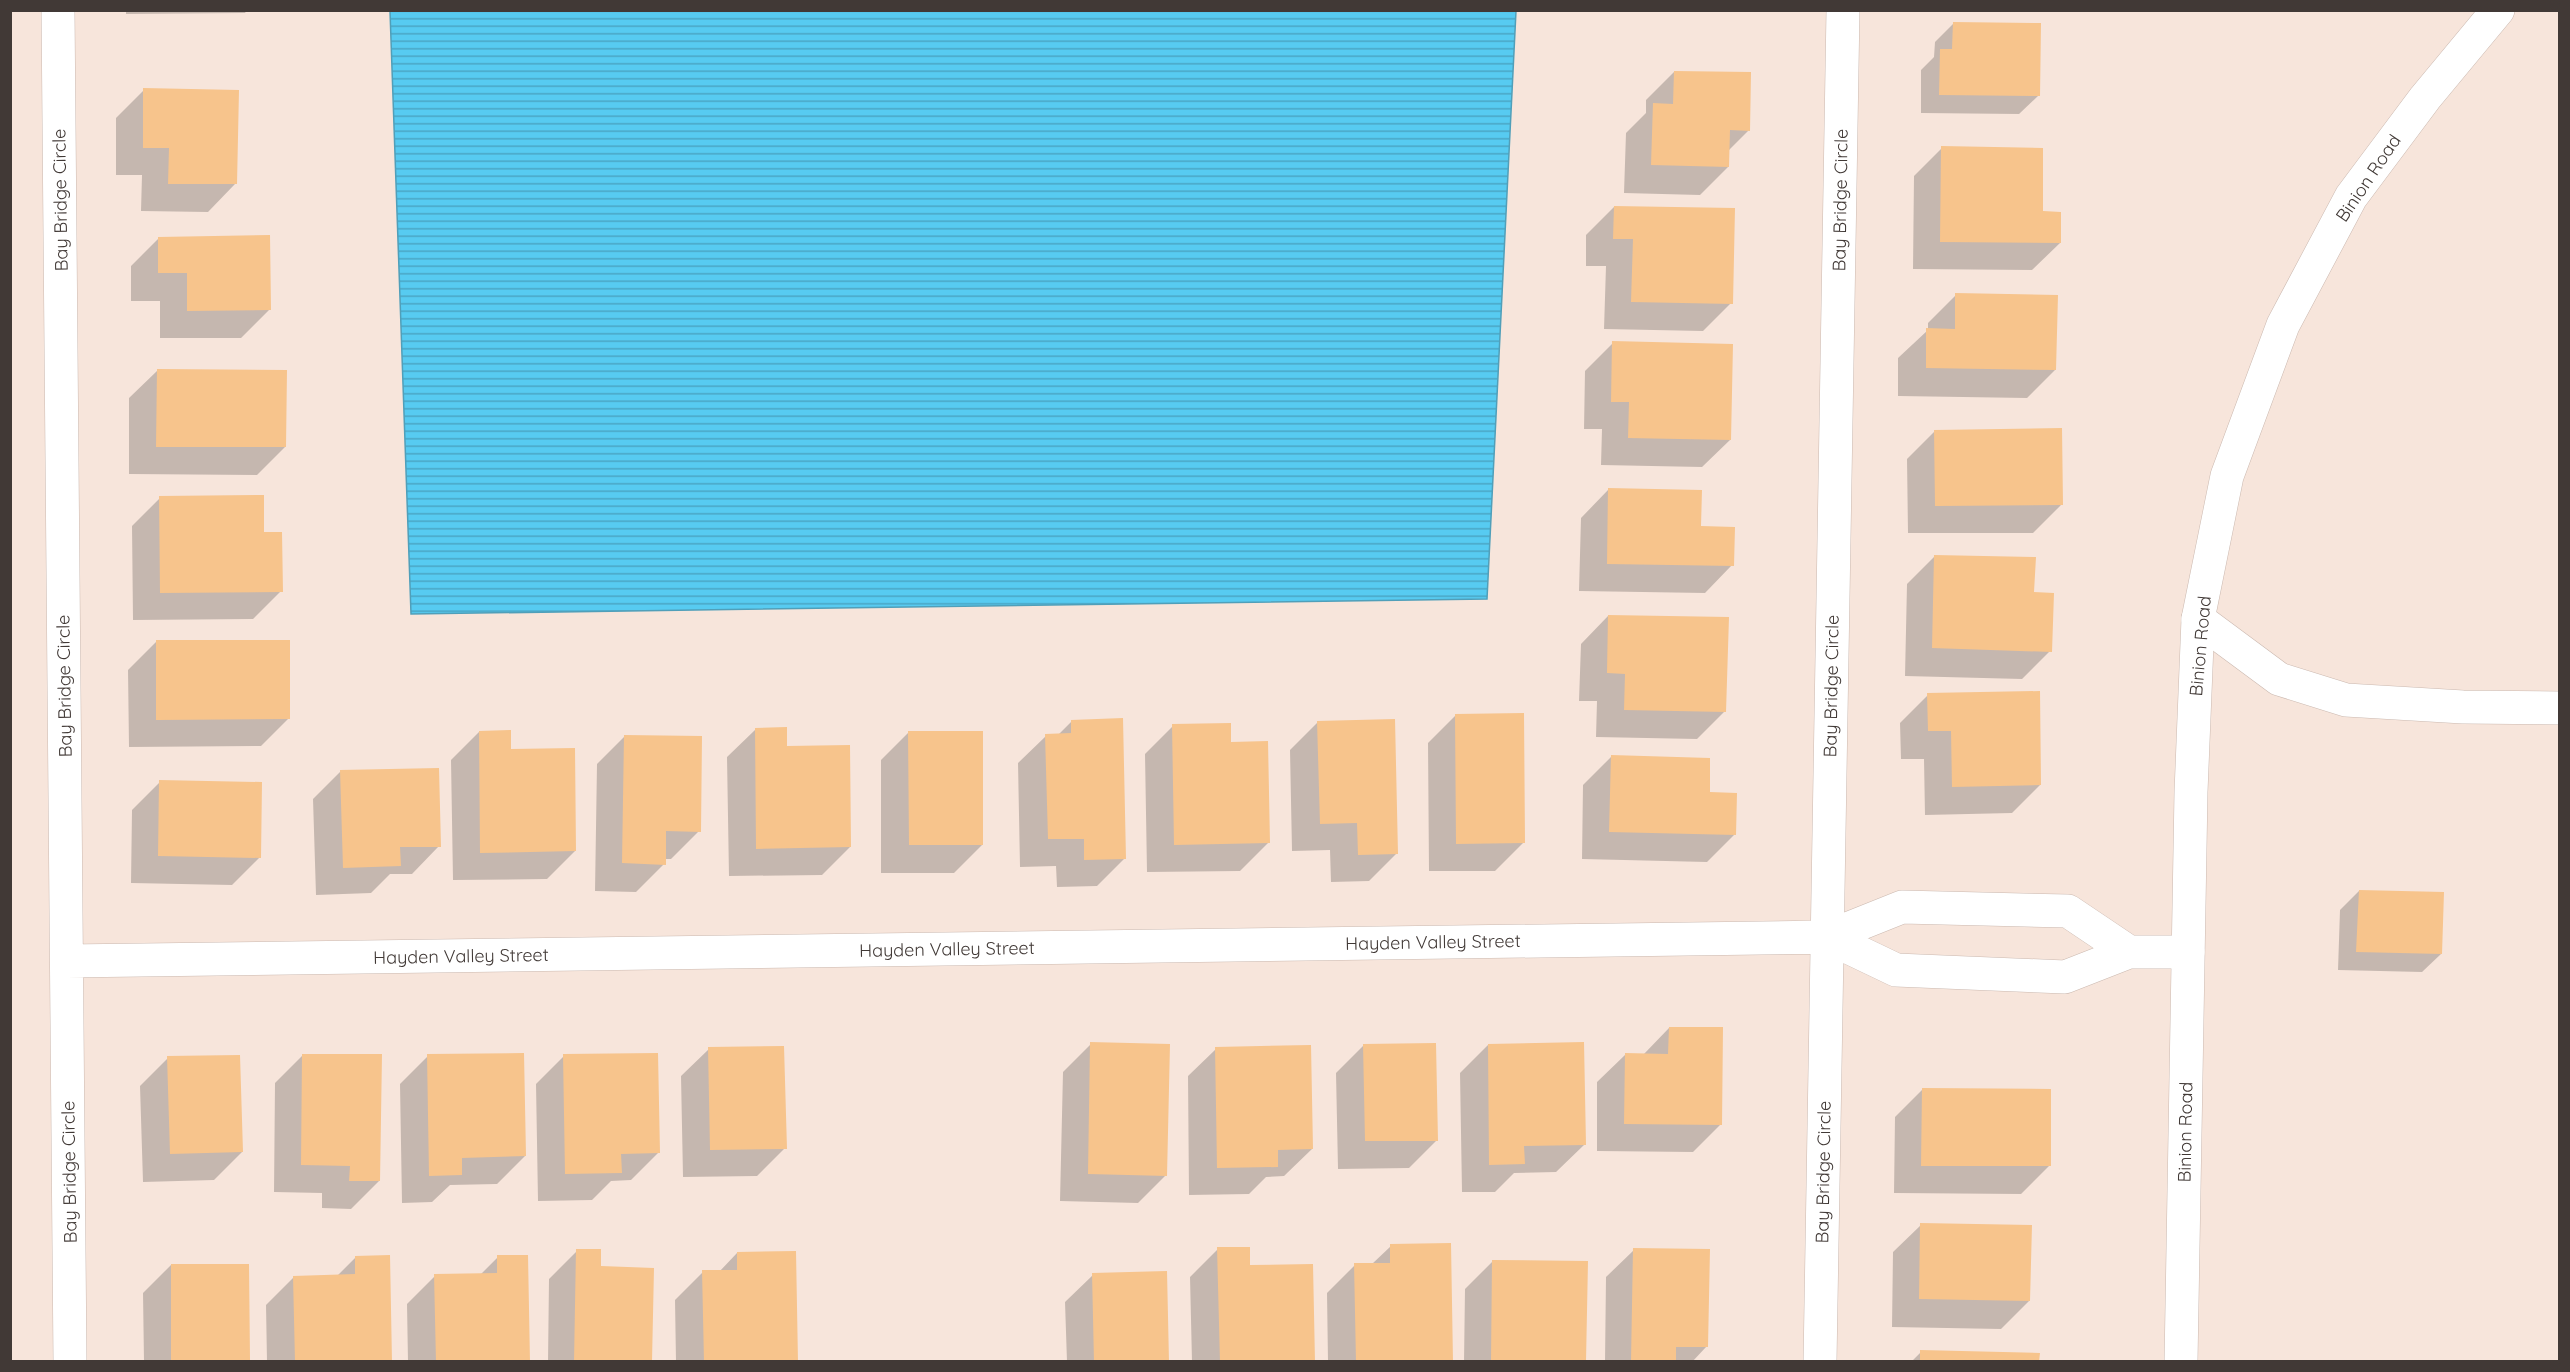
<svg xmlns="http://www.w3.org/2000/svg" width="2570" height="1372" viewBox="0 0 2570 1372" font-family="Quicksand,sans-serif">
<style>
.water{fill:url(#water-rules);stroke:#509fb9;stroke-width:1.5}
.shadow{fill:#0003}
.building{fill:#f7c48c}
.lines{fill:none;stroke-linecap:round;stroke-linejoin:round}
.minor-casing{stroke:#cbb9b0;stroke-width:34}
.major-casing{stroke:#cbb9b0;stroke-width:34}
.minor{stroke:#fff;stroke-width:33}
.major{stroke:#fff;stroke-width:33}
.labels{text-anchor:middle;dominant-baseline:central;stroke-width:4.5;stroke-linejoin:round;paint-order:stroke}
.street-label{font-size:18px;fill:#413936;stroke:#fff}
</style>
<defs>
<pattern id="water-rules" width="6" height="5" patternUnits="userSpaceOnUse" patternTransform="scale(1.5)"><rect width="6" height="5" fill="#57cbf1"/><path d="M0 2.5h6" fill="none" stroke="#4aa6c4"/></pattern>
</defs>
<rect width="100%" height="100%" fill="#f7e5db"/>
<path class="water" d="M390,11h1126l-29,588 -1076,15z"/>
<path class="shadow" d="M126,10h121l-2,3 -119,1z
M1954,23l84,73 -19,18 -98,-1v-43l13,-13 1,-15z
M1674,72l75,58 -21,21v16l-28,28 -76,-2 2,-60 20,-20v-13z
M144,90l91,94 -27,28 -67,-1 1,-36h-26v-57z
M1942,148l99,64 19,31 -28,27 -119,-1 1,-93z
M1614,207l117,96 -28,28 -99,-2 2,-63h-20v-31z
M159,238l110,72 -28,28h-81v-37h-29v-35z
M1956,295l99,75 -28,28 -129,-2v-38l30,-28v-7z
M1613,343l117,97 -28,27 -101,-2 1,-36h-18l1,-58z
M157,371l128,76 -28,28 -128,-1v-76z
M1935,431l126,74 -28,28h-125l-1,-74z
M1608,490l124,75 -27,28 -126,-2 2,-73z
M160,498l102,36 19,57 -28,28 -120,1 -1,-94z
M1935,556l98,38 17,57 -28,28 -117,-3 2,-92z
M1608,616l117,95 -28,28 -101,-2 1,-36h-18l2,-57z
M156,642l133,76 -28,28 -132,1 -1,-77z
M1928,695l112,90 -28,28 -87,2 -1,-56h-23l-1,-36z
M1456,715l67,128 -28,28h-66l-1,-128z
M1072,721l53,137 -28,28 -40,1 -1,-21 -36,1 -2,-104 28,-27 12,-1z
M1318,722l79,131 -28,28 -38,1 -1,-32 -38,1 -2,-101z
M1173,726l57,17 38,100 -28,28 -93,1 -2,-118z
M755,730l30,17 65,100 -28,28 -93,1 -2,-119z
M479,732l31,18 65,101 -28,28 -94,1 -2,-120z
M909,732l73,113 -28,28h-73v-113z
M625,736l74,95 -28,28h-7v5l-28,28 -41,-1 2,-127z
M1611,757l124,77 -28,28 -125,-3 1,-74z
M341,771l98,75 -27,28h-22l-19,19 -55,2 -3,-96z
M160,782l100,75 -28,28 -101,-2 1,-73z
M2359,891l82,63 -19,18 -84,-2 2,-60z
M1669,1028l52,96 -28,28 -96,-1v-69l28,-27h18z
M1091,1044l75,131 -28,28 -78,-2 3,-129z
M1364,1045l73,95 -28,28 -71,1 -2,-96z
M1488,1045l96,100 -28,27 -42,1 -19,19h-33l-2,-119z
M709,1049l76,99 -28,28 -74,1 -2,-101z
M1216,1049l96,100 -28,27 -18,1 -17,17 -60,1 -1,-119z
M303,1055l76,126 -28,28 -29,-1v-15l-48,-1 1,-109z
M428,1056l97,100 -28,28 -47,1 -18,17 -30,1 -2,-119z
M564,1056l94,97 -27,27 -20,1 -19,19 -54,1 -2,-117z
M168,1058l74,94 -28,28 -71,2 -3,-96z
M1923,1089l126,77 -28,28 -127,-1 1,-76z
M1921,1225l108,76 -28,28 -109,-2 1,-75z
M1391,1246l60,116h-123l-1,-69 28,-28 17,-1z
M1218,1249l31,18 65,95h-122l-2,-85z
M1634,1250l73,96 -15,16h-87l1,-85z
M577,1251l74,111h-103l1,-83z
M737,1253l59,109h-120l-1,-62 28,-28h16z
M356,1257l35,105h-124l-1,-57 28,-28 43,-1z
M498,1257l31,105h-121l-1,-58 28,-28 45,-1z
M1493,1261l91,101h-120l1,-73z
M171,1265l77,94 -2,3h-102l-1,-69z
M1093,1275l75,87h-101l-2,-60z
M1921,1352l117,10h-127z"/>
<path class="building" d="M1953,22l88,1 -1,73 -101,-1 1,-46h12z
M1674,71l77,1 -1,59 -20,-1 -1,37 -78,-2 2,-62 20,1z
M143,88l96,2 -2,94h-69l1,-36h-26z
M1941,146l102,2v63l18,1v31l-121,-1z
M1614,206l121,2 -2,96 -102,-2 2,-63h-20z
M270,235l1,75 -84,1v-38h-29v-36z
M1955,293l103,2 -2,75 -130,-2v-40l29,1z
M1612,341l121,3 -2,96 -103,-2 1,-36h-18z
M157,369l130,1 -1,77h-130z
M2062,428l1,77 -128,1 -1,-76z
M1608,488l94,2 -1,36 34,1 -1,39 -127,-2z
M264,495v37h18l1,60 -123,1 -1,-97z
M1934,555l102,2 -2,35 20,1 -2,59 -120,-4z
M1608,615l121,2 -3,95 -102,-2 1,-36 -18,-1z
M156,640h134v79l-134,1z
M2040,691l1,94 -89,2 -1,-56h-23l-1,-38z
M1524,713l1,130 -69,1 -1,-130z
M1123,718l3,141 -42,1v-21h-36l-3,-105 26,-1v-13z
M1395,719l3,135 -40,1 -1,-32 -37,1 -3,-103z
M1231,723v19l37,-1 2,102 -96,2 -2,-121z
M787,727v19l63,-1 1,102 -95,2 -1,-121z
M511,730v19l64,-1 1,103 -96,2 -1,-122z
M908,731h75v114h-74z
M624,735l78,1 -1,96 -35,-1v34l-44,-2z
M1611,755l99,3v34l27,1 -1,42 -127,-3z
M439,768l2,79h-41l1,19 -58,2 -3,-98z
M159,780l103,2 -1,76 -103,-2z
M2359,890l85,2 -2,62 -86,-2z
M1669,1027h54l-1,98 -98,-1 1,-71 43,1z
M1090,1042l80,2 -3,132 -79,-2z
M1584,1042l2,103 -62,1 1,18 -36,1 -1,-121z
M1436,1043l2,98h-73l-2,-97z
M1311,1045l2,104 -35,1v17l-61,1 -2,-121z
M784,1046l3,103 -77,1 -2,-103z
M524,1053l2,103 -64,2v17l-33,1 -2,-122z
M658,1053l2,100 -39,1 1,19 -57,1 -2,-120z
M302,1054h80l-2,127h-31l1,-15 -49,-1z
M240,1055l3,97 -73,2 -3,-98z
M1922,1088l129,1v77h-130z
M1920,1223l112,2 -2,76 -111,-2z
M1451,1243l2,119h-97l-2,-99h36v-19z
M1217,1247h33v18l63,-1 2,98h-95z
M1633,1248l77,1 -2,98h-32v15h-45z
M576,1249h25v17l53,2 -2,94h-78z
M796,1251l2,111h-94l-2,-92h35v-18z
M390,1255l2,107h-97l-2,-86 62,-2v-18z
M497,1255h31l2,107h-94l-2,-88 63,-1z
M1492,1260l96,1 -2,101h-95z
M171,1264h78l1,96 -79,2z
M1167,1271l2,91h-75l-2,-89z
M1920,1350l120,3 -1,9h-119z"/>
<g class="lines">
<defs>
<path id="minor" d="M58,10l12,1352
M2198,619l81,60 67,21 117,7 97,1
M1827,937l69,33 169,7 64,-25h59
M67,961l1760,-24 75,-30 166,4 61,41
M1820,1362l23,-1352"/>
<path id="major" d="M2181,1362l10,-570 7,-173 29,-143 56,-151 68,-128 74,-99 73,-88"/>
</defs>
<use href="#minor" class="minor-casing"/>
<use href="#major" class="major-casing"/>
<use href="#minor" class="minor"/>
<use href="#major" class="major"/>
</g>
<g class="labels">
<g class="street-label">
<text transform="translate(2368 178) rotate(-56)">Binion Road</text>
<text transform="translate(60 200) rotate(-91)">Bay Bridge Circle</text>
<text transform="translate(1840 200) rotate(-89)">Bay Bridge Circle</text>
<text transform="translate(2200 646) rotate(-85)">Binion Road</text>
<text transform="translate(64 686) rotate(-91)">Bay Bridge Circle</text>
<text transform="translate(1831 686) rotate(-89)">Bay Bridge Circle</text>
<text transform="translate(1433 942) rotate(-1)">Hayden Valley Street</text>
<text transform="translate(947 949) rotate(-1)">Hayden Valley Street</text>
<text transform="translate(461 956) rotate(-1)">Hayden Valley Street</text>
<text transform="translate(2185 1132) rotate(-89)">Binion Road</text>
<text transform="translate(69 1172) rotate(-91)">Bay Bridge Circle</text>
<text transform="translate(1823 1172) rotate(-89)">Bay Bridge Circle</text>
</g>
</g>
<rect width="2570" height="1372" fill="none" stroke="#413936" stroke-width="24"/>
</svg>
